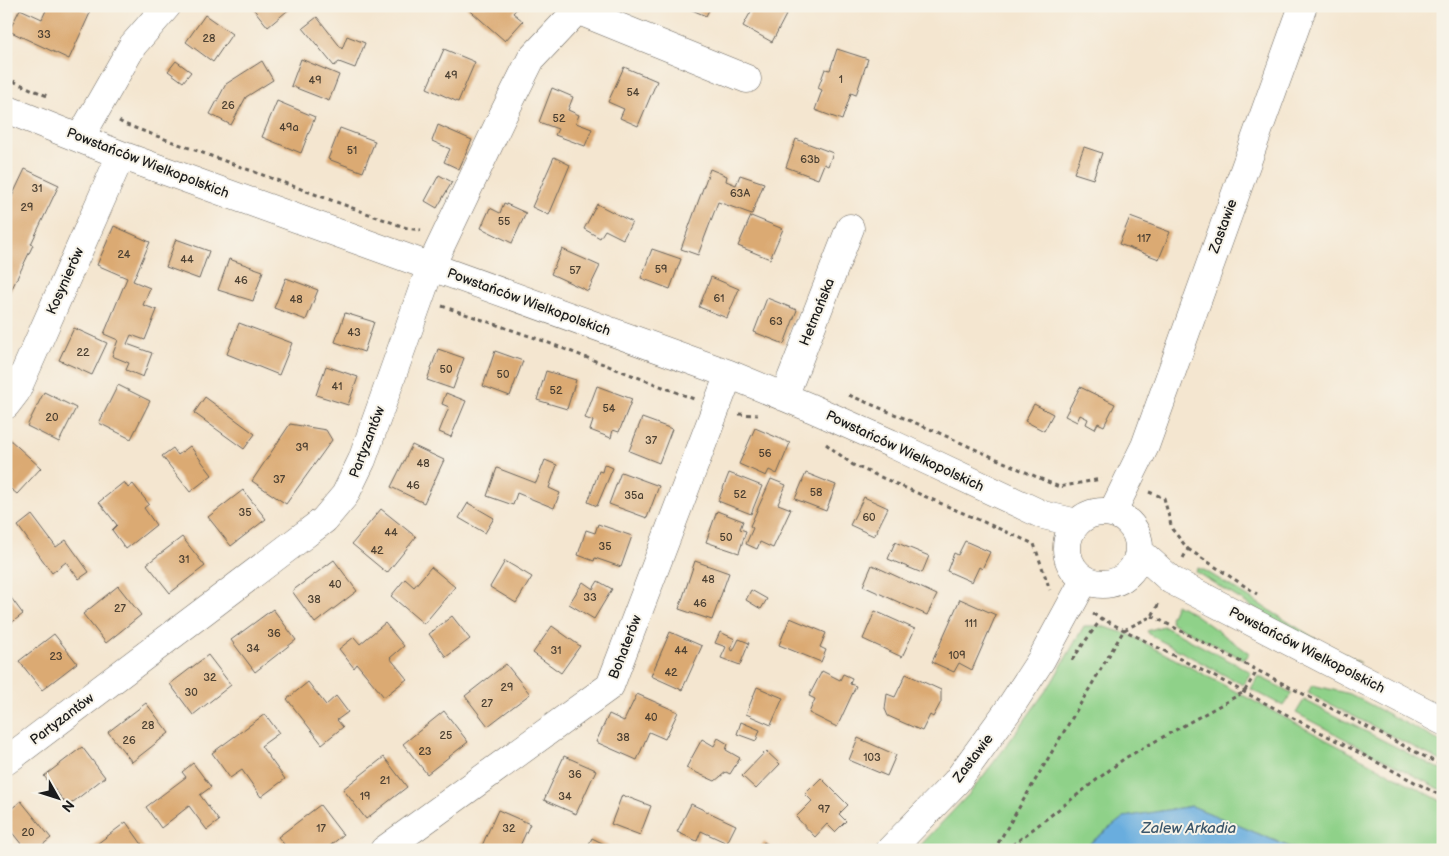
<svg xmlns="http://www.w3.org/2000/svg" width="1449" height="856" viewBox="0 0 1449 856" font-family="'Balsamiq Sans',sans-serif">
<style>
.green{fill:#8fd189;stroke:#567652}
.water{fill:#69adde;stroke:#42647d}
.building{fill:#dbaa73}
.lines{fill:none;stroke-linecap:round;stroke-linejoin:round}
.minor-casing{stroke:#68635b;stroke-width:29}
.path{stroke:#68635b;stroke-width:3;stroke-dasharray:4 4;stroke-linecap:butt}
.minor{stroke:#fff;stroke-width:28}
.labels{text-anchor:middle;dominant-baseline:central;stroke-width:4;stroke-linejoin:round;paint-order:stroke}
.number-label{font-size:11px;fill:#4c4032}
.street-label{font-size:14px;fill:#1c1c1c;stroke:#f7f3e8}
.water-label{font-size:15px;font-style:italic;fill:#3b566a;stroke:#f7f3e8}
</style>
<rect width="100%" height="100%" fill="#f7f3e8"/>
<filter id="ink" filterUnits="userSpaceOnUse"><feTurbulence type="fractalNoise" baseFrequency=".02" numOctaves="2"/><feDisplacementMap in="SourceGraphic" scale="10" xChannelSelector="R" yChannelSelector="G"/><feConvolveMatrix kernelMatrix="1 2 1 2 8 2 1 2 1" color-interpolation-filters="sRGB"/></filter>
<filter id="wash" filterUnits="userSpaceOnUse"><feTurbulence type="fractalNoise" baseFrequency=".0096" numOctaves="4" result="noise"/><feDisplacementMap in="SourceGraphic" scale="20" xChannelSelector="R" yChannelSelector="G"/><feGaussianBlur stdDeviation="1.12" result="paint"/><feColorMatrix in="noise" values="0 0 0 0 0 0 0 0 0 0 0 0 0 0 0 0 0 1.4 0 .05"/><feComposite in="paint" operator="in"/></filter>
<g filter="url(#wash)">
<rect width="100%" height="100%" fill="#f4e6d0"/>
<path class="green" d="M1198,568l8,3 105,65 50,27 -57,-24 -108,-67z
M1176,604l18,10 55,39 -2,4 -4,2 -71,-36 -2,-5z
M1084,626h17l27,8 315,168v48h-146l-105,-44 -68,11 -43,33h-165l54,-57 34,-44 48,-67z
M1163,626l88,46 -8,13 -93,-50 -3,-4z
M1258,676l34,17 -9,13 -32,-17z
M1312,685l38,9 93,49v19l-135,-69z
M1304,700l139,71v20l-147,-78z"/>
<path class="water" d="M1192,806l105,44h-216l43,-33z"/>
<g id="blocks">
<path class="building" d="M48,6h28l14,7 -21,46 -60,-28 11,-22 22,10z
M251,6h42l-25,21z
M465,6h54l-6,7 10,8 -18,20z
M683,6h28l-5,10z
M754,6h16l16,9 -14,27 -29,-16z
M205,15l27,19 -19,28 -27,-20z
M317,17l25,32 5,-13 18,7 -10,25 -16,-6 -5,4 -31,-38z
M444,49l31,13 -17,40 -31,-14z
M837,49l31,10 -12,36 -5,-2 -9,27 -27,-10 7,-20 -4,-2 7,-19 5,1z
M301,59l38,16 -10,26 -38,-15z
M176,61l15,11 -8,10 -15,-11z
M262,61l11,19 -27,17 -15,28 -21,-11 16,-30z
M624,67l33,14 -19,45 -18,-8 4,-9 -16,-7z
M552,88l21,9 -5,13 11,5 -3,8 16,6 -7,17 -30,-11 3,-6 -19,-7z
M277,101l38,16 -14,36 -39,-16z
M438,125l34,15 -13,29 -15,-7 6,-13 -18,-8z
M340,128l35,13 -12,31 -35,-13z
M796,139l37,14 -5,13 -4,-2 -6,15 -32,-12z
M1084,147l18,6 -9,26 -19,-6z
M554,157l16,8 -21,50 -17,-8z
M25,169l34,16 -28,59 2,1 -27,56v-92z
M710,169l17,7 -1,5 10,4 4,-10 24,8 -12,31 -34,-12 -20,53 -17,-6z
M439,175l13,7 -15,26 -12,-7z
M504,203l22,10 -14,30 -31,-15 9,-20 10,5z
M597,204l35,18 -9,17 -18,-9 -5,8 -16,-9z
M751,216l32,13 -13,30 -32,-13z
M1130,217l40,15 -11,27 -40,-15z
M114,226l36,16 -17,39 17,7 -7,17 14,5 -12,30 -14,-5 -4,9 25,9 -9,24 -17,-7 3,-7 -17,-7 6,-16 -14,-6 23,-56 -30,-13z
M176,239l33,12 -10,28 -33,-12z
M562,249l38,17 -12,25 -37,-17z
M652,249l29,10 -11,30 -29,-11z
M229,259l34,12 -10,30 -35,-11z
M711,277l28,12 -12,29 -28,-11z
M286,278l32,12 -12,30 -32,-12z
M767,298l30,12 -13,34 -30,-12z
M345,313l29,9 -10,30 -29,-10z
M239,323l53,20 -13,32 -52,-21z
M74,328l33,15 -15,32 -33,-15z
M438,349l26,9 -11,31 -26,-9z
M495,351l28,10 -13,35 -27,-10z
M326,366l32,11 -10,28 -32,-10z
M546,371l30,9 -9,29 -30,-9z
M118,385l32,16 -19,38 -32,-16z
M597,386l35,13 -13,33 -6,-2 -2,8 -21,-8 3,-9 -8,-3z
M1080,387l35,17 -11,22 -6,-3 -3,6 -9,-5 2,-5 -8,-4 -3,7 -12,-6z
M44,392l32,16 -17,34 -32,-16z
M446,393l20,8 -15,36 -12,-5 10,-25 -7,-3z
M205,397l50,37 -11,15 -50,-36z
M1034,404l19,10 -9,17 -19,-10z
M642,418l30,11 -13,34 -30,-12z
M290,424l36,6 6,10 -46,64 -34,-23z
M755,428l35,15 -13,31 -8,-4 -3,6 -27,-12z
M8,438l33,30 -24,26 -11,-9v-44z
M412,445l32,15 -20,43 -33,-16z
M190,446l22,29 -22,17 -28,-36 11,-8 5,7z
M545,460l12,5 -8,23 11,5 -6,15 -37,-15 -4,12 -26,-9 10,-28 39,15z
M604,464l9,4 -16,38 -9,-4 11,-31 3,1z
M621,472l38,14 -12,32 -38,-14z
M729,473l33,13 -11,28 -33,-13z
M806,473l30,12 -10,26 -31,-12z
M771,479l15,6 -8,19 13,5 -18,39 -13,-6 -3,7 -11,-5 7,-16 -3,-2z
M124,482l4,6 5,-4 16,20 -5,4 12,17 -30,24 -14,-19 5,-5 -18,-23z
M243,490l23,29 -35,27 -23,-29z
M864,497l24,11 -14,28 -24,-11z
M468,503l26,15 -9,15 -26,-15z
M381,509l35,28 -29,36 -35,-29z
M717,511l26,10 -3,8 6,2 -7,22 -33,-11z
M32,515l24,32 10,-7 23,32 -10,7 -13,-17 -14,11 -34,-47z
M598,524l34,12 -11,31 -26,-9 -1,3 -16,-6 8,-25 9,3z
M182,537l23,29 -35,27 -23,-29z
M965,541l25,11 -8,17 -3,-2 -7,15 -25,-11 7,-18 4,2z
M895,542l34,14 -7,17 -34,-14z
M334,560l23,31 -42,32 -23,-32z
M505,561l27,16 -16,26 -26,-16z
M695,561l34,12 -17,47 -33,-11z
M872,565l65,30 -10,20 -64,-29z
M431,567l24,20 -31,37 -33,-28 14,-17 9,8z
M598,581l14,8 -18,30 -25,-15 14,-22 10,7z
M118,586l23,29 -35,28 -23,-29z
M751,590l16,9 -6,10 -15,-9z
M6,591l17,23 -17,13z
M960,599l36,16 -24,55 -13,-7 -5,9 -22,-10z
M273,609l23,31 -41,32 -24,-32z
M875,611l40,18 -13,28 -39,-18z
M452,616l18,23 -24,18 -17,-23z
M790,618l36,15 -6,14 6,3 -5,12 -42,-17z
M385,623l19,23 -14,12 17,21 -23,18 -27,-33 -3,4 -15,-19 15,-12 6,7z
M552,626l28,20 -19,27 -28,-20z
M670,632l32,14 -20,44 -31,-14z
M720,632l15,7 -5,10 3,2 6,-12 10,4 -9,22 -19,-7 5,-11 -11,-4z
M54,634l23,29 -35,27 -23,-29z
M208,655l23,30 -38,30 -23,-31z
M506,664l24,30 -42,32 -23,-30z
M822,671l18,9 3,-6 9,4 -2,6 6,2 -19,41 -28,-14 6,-14 -6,-3z
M906,674l35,16v12l-8,15 -3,-2 -8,16 -34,-15 -3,-7 2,-15 8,3z
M308,682l18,23 10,-9 12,16 -11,8 6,7 -21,17 -35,-45z
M757,687l26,11 -12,27 -25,-11z
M637,694l41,18 -13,27 -16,-7 -12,28 -41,-18 13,-28 15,7z
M146,703l23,30 -37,29 -24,-30z
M444,711l24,31 -41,32 -24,-30z
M265,714l14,19 -18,13 24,33 -24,18 -19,-27 -12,8 -18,-25z
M741,722l19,8 -4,11 -19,-7z
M718,738l10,6 -2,6 14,8 -10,16 -4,-2 -11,9 -29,-13 16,-29 12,7z
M858,738l38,17 -9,21 -38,-16z
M82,747l23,30 -37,29 -24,-30z
M766,751l14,13 -24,25 -14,-13z
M564,756l32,14 -20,44 -32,-14z
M384,757l23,30 -41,32 -23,-30z
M193,763l18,24 -11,8 19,26 -12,9 -18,-24 -28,22 -15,-21 40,-30 -4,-5z
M821,778l27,27 -9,9 7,7 -11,11 -8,-8 -12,13 -19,-20 16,-16 -7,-7z
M622,795l29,11 -11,29 -29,-11z
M21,801l30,37 -15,12h-10l-20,-25v-12z
M691,804l45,21 -9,18 -26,-12 -4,10 -20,-9z
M320,805l23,30 -18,15h-36l-11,-13z
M498,810l32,14 -12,26h-38z
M126,822l20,28h-57z
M592,838l24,12h-30z
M764,842l10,8h-16z"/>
</g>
</g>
<g filter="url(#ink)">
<use href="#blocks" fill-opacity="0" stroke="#68635b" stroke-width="1"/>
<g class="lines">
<defs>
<path id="minor" d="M577,10l170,69
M6,109l115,46 608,219 82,34 79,35 153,72 34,8
M80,138l53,-93 34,-39
M784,397l66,-169
M6,405l10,-13 105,-237
M1067 548a36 36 0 1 1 72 0a36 36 0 1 1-72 0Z
M1112,513l33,-67 158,-440
M1140,552l31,28 272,141
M6,761l288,-218 30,-23 21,-25 17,-35 69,-194 72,-151 28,-56 50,-53
M384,850l226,-164 119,-312
M890,850l66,-68 51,-70 34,-52 44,-81"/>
</defs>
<use href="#minor" class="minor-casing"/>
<path class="path" d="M6,78l41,18
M119,121l5,3 283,104 14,2
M442,306l99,34 153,59
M849,395l88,37 122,55 42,-8
M739,414l19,1
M826,444l27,21 181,79 16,46
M1149,492l15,6 8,31 16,20 -5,9
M1188,549l69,45
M1093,614l151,78 199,105
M1152,616l291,150
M1072,660l29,-41
M994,850l130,-220 28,-14 8,-15
M1006,850l119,-92 119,-66 13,-21"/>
<use href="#minor" class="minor"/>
</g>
</g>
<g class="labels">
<g class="number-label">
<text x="44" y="34">33</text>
<text x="209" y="38">28</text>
<text x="451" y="75">49</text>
<text x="841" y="79">1</text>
<text x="315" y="80">49</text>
<text x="633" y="92">54</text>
<text x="228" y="105">26</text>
<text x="559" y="118">52</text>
<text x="289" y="127">49a</text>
<text x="352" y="150">51</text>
<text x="810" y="159">63b</text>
<text x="37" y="188">31</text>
<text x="740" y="193">63A</text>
<text x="27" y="207">29</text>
<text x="504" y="221">55</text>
<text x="1144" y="238">117</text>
<text x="124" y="254">24</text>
<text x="187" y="259">44</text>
<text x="661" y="269">59</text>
<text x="575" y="270">57</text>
<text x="241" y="280">46</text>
<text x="719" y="298">61</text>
<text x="296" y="299">48</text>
<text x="776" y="321">63</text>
<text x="354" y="332">43</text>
<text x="83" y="352">22</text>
<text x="446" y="369">50</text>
<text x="503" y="374">50</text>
<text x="337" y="386">41</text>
<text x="556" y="390">52</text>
<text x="609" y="408">54</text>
<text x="52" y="417">20</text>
<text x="651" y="440">37</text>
<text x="302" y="447">39</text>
<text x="765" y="453">56</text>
<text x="423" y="463">48</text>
<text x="279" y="479">37</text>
<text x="413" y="485">46</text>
<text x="816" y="492">58</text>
<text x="740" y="494">52</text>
<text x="634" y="495">35a</text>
<text x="245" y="512">35</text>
<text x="869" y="517">60</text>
<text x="391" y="532">44</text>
<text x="726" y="537">50</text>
<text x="605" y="546">35</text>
<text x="377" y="550">42</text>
<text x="184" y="559">31</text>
<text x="708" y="579">48</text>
<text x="335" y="584">40</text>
<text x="590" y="597">33</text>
<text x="314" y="599">38</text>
<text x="700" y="603">46</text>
<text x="120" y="608">27</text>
<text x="971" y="623">111</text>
<text x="274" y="633">36</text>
<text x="253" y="648">34</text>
<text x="556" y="650">31</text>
<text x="681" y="650">44</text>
<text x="957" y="655">109</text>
<text x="56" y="656">23</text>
<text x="671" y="672">42</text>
<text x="210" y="677">32</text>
<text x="507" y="687">29</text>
<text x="191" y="692">30</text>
<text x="487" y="703">27</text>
<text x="651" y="717">40</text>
<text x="148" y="725">28</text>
<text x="446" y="735">25</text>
<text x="623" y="737">38</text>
<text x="129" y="740">26</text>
<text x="425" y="751">23</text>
<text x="872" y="757">103</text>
<text x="575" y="774">36</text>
<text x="385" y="780">21</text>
<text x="365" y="796">19</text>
<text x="565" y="796">34</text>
<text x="824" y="809">97</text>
<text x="321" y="828">17</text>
<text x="509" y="828">32</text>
<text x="28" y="832">20</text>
</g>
<g class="street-label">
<text transform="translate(148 163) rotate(21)">Powstańców Wielkopolskich</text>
<text transform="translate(1223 226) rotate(-70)">Zastawie</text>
<text transform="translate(65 281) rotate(-66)">Kosynierów</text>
<text transform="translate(529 302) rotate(20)">Powstańców Wielkopolskich</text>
<text transform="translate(817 312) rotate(-68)">Hetmańska</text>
<text transform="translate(367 442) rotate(-69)">Partyzantów</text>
<text transform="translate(905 451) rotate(25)">Powstańców Wielkopolskich</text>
<text transform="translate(625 647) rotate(-69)">Bohaterów</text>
<text transform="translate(1307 650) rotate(27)">Powstańców Wielkopolskich</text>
<text transform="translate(62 719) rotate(-37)">Partyzantów</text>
<text transform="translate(973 758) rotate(-53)">Zastawie</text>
</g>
<g class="water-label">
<text x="1189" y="828">Zalew Arkadia</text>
</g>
</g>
<rect width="1449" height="856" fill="none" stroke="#f7f3e8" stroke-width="25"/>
<g transform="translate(58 798) rotate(129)" stroke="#f7f3e8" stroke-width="4" paint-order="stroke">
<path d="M0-4L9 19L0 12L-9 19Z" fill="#1c1c1c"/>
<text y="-8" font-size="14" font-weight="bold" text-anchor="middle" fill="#1c1c1c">N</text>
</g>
</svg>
